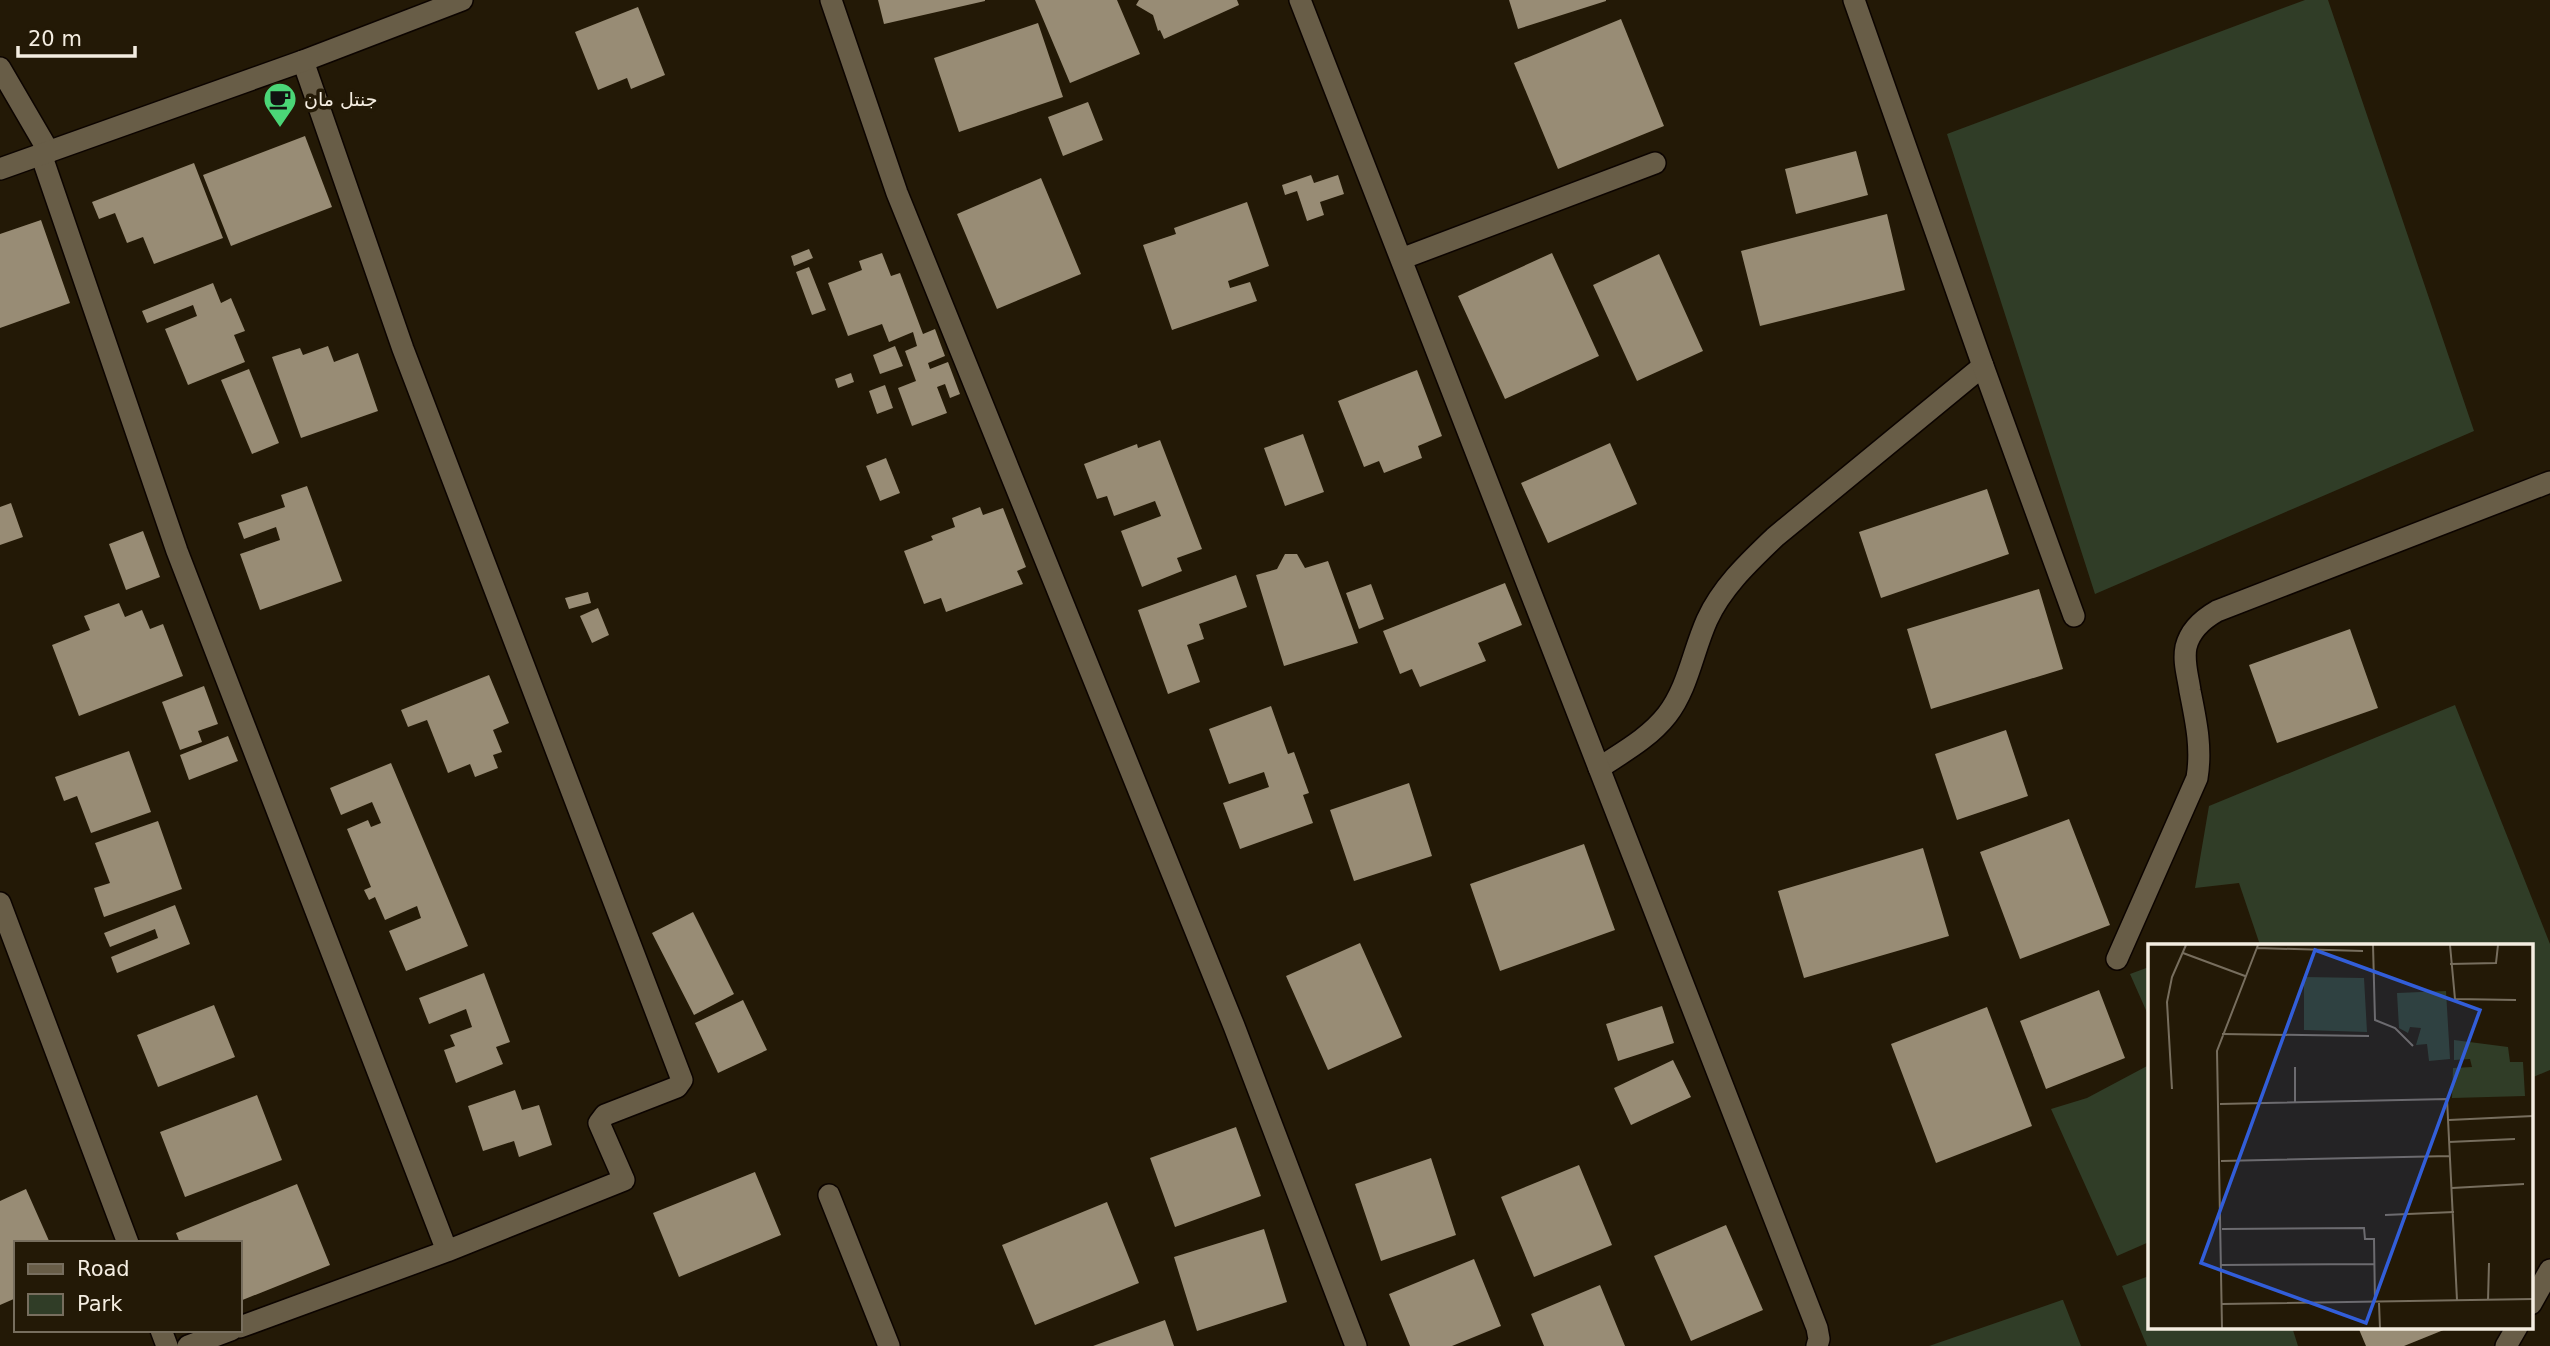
<svg xmlns="http://www.w3.org/2000/svg" width="2550" height="1346" viewBox="0 0 2550 1346" font-family="'DejaVu Sans',Vazirmatn,sans-serif">
<style>
.green{fill:#303d27}
.building{fill:#988c75}
.lines{fill:none;stroke-linecap:round;stroke-linejoin:round}
.service-casing{stroke:#0c0400;stroke-width:24}
.minor-casing{stroke:#0c0400;stroke-width:24}
.tertiary-casing{stroke:#0c0400;stroke-width:24}
.service{stroke:#685d47;stroke-width:21}
.minor{stroke:#685d47;stroke-width:21}
.tertiary{stroke:#685d47;stroke-width:21}
.labels{text-anchor:middle;dominant-baseline:central;stroke-width:7;stroke-linejoin:round;paint-order:stroke}
.poi-label{font-size:19px;fill:#f4ede1;stroke:#231906;text-anchor:start}
.inset-road{fill:none;stroke:#776e5e;stroke-width:2}
.view{fill:#325ed9;fill-opacity:0.15;stroke:#325ed9;stroke-width:3.5}
.inset-edge{fill:none;stroke:#f4ede1;stroke-width:3.5}
</style>
<rect width="100%" height="100%" fill="#231906"/>
<path class="green" d="M2305,0h23l146,431 -379,163 -148,-460z
M2455,705l95,239v126l-19,8v-133h-271l-21,-62 -44,5 14,-82z
M2149,967v50l-19,-43z
M2149,1065v177l-32,14 -66,-147 36,-11z
M2149,1276v51h143l6,19h-151l-25,-60z
M2063,1300l18,46h-152l133,-46z"/>
<path class="building" d="M878,0h107v1l-101,23z
M1035,0h82l23,54 -70,29z
M1139,0h98l2,5 -75,34 -4,-9 -2,1 -5,-16 -17,-10z
M1509,0h97v1l-88,28z
M638,7l27,68 -34,14 -4,-11 -29,12 -23,-58z
M1621,19l43,107 -106,43 -44,-106z
M1038,23l25,74 -104,35 -25,-74z
M1088,102l15,38 -40,16 -15,-39z
M305,136l27,71 -101,39 -28,-71z
M1856,151l12,44 -72,19 -11,-45z
M194,163l29,75 -69,26 -11,-27 -16,6 -12,-30 -16,6 -7,-17z
M1311,175l3,8 24,-8 6,19 -24,8 4,13 -17,6 -10,-30 -12,4 -3,-10z
M1041,178l40,96 -84,35 -40,-95z
M1247,202l22,64 -41,15 2,7 20,-6 7,19 -85,29 -29,-85 33,-11 -2,-6z
M1887,214l18,76 -145,36 -19,-75z
M41,220l29,83 -70,25v-94z
M809,249l4,9 -19,8 -3,-10z
M882,253l9,23 9,-3 23,61 12,-5 10,27 -17,7 2,6 18,-7 12,32 -10,4 -5,-14 -8,3 10,26 -35,13 -14,-38 18,-7 -11,-30 12,-5 -4,-14 -24,10 -7,-18 -34,12 -20,-53 34,-13 -3,-9z
M1552,253l47,103 -94,43 -47,-103z
M1659,254l44,97 -66,30 -44,-96z
M809,267l17,43 -14,5 -16,-43z
M213,283l8,20 10,-5 14,33 -11,4 11,27 -57,23 -23,-56 32,-13 -4,-11 -46,18 -5,-12z
M328,346l6,16 24,-9 20,58 -77,27 -29,-81 28,-9 3,7z
M895,346l8,20 -23,8 -7,-19z
M249,369l30,74 -27,11 -31,-74z
M1417,370l25,66 -24,10 4,12 -38,15 -5,-12 -15,6 -26,-66z
M851,373l3,9 -16,6 -3,-9z
M885,385l8,23 -16,6 -8,-23z
M1303,434l21,58 -39,14 -21,-58z
M1160,440l42,109 -25,9 5,13 -40,16 -21,-56 40,-15 -6,-15 -41,15 -7,-20 -10,3 -13,-35 53,-20 1,4z
M1610,443l27,61 -89,39 -27,-60z
M886,458l14,35 -20,8 -14,-35z
M307,486l35,95 -82,29 -20,-56 40,-14 -4,-13 -32,12 -6,-16 47,-16 -4,-12z
M1987,489l22,65 -128,44 -22,-66z
M11,503l12,34 -23,8v-38z
M980,507l3,8 20,-7 23,59 -9,4 6,13 -77,28 -5,-14 -17,6 -20,-53 29,-11 -2,-4 24,-9 -3,-9z
M143,531l17,46 -34,13 -17,-46z
M1285,554h12l8,14 23,-7 30,82 -74,23 -28,-91 21,-6z
M1236,575l11,32 -48,17 5,15 -17,6 13,37 -32,12 -30,-84z
M1505,583l17,42 -44,18 8,18 -66,26 -8,-18 -12,5 -17,-43z
M1371,584l13,35 -25,10 -13,-36z
M2039,589l24,80 -132,40 -24,-80z
M588,592l3,11 -22,6 -4,-11z
M119,603l6,14 17,-7 8,19 13,-5 20,52 -104,40 -27,-71 38,-15 -6,-14z
M598,608l11,27 -17,8 -12,-27z
M2350,629l28,79 -101,35 -28,-78z
M489,675l20,48 -16,7 9,22 -9,3 5,13 -23,9 -5,-13 -22,9 -21,-53 -19,7 -7,-17z
M204,686l14,38 -20,7 4,11 -22,8 -18,-48z
M1271,706l17,48 6,-2 15,41 -6,2 10,28 -73,26 -17,-46 46,-16 -5,-15 -35,12 -20,-55z
M2006,730l22,66 -71,24 -22,-66z
M228,736l10,25 -49,19 -9,-25z
M129,751l22,61 -60,21 -14,-37 -13,5 -9,-24z
M391,763l77,183 -62,25 -17,-40 32,-13 -4,-12 -32,14 -10,-23 -6,3 -5,-10 7,-3 -24,-58 21,-9 3,7 10,-4 -9,-21 -31,13 -11,-27z
M1409,783l23,73 -78,25 -24,-71z
M2069,819l41,106 -90,34 -40,-107z
M158,821l24,68 -78,28 -10,-29 16,-5 -15,-40z
M1584,844l31,86 -115,41 -30,-87z
M1923,848l26,88 -145,42 -26,-87z
M175,905l15,39 -73,29 -6,-16 47,-19 -3,-9 -45,18 -6,-14z
M693,912l41,82 -40,21 -42,-82z
M1360,943l42,94 -74,33 -42,-94z
M484,973l26,69 -14,5 7,17 -47,19 -12,-33 11,-4 -5,-11 22,-8 -6,-18 -37,15 -10,-26z
M2099,990l26,68 -79,31 -26,-68z
M743,1000l24,50 -49,23 -23,-50z
M214,1005l21,52 -77,30 -21,-52z
M1662,1006l12,37 -56,18 -12,-37z
M1987,1007l45,119 -96,37 -45,-119z
M1673,1060l18,37 -60,28 -17,-37z
M515,1090l7,20 17,-5 13,40 -33,12 -5,-16 -31,10 -15,-45z
M257,1095l25,65 -97,37 -25,-65z
M1236,1127l25,69 -86,31 -25,-69z
M1431,1158l25,77 -75,26 -26,-77z
M1579,1165l33,80 -78,32 -33,-80z
M755,1172l26,63 -102,42 -26,-64z
M297,1184l33,81 -90,36v-58h-60l-4,-10z
M26,1189l24,54h-34v55l-16,7v-104z
M1107,1202l32,81 -104,42 -33,-80z
M1726,1225l37,85 -72,31 -37,-85z
M1264,1229l23,73 -90,29 -23,-74z
M1474,1259l27,67 -49,20h-42l-21,-52z
M1600,1285l25,61h-81l-13,-32z
M1165,1320l9,26h-81z
M2358,1327h93l-47,19h-38z"/>
<g class="lines">
<defs>
<path id="service" d="M0,68l49,84
M1599,768c24,-16 50,-30 68,-53 21,-27 26,-64 40,-95 15,-33 42,-58 68,-83l208,-171
M2531,1304l19,-34
M2506,1346l11,-19"/>
<path id="minor" d="M831,0l66,193 337,833 122,320
M1300,0l517,1328 2,11 -2,7
M1854,0l129,366 91,250
M41,154l136,397 270,700
M1401,259l254,-96
M0,903l128,340
M2117,959l80,-181c5,-30 -1,-57 -7,-87 -2,-15 -7,-29 -4,-44 4,-17 17,-28 31,-36l333,-129
M829,1195l60,151
M240,1327l207,-76 177,-71 -25,-57 6,-8 72,-28 5,-7 -279,-731 -100,-288
M161,1330l6,16
M188,1346l43,-16"/>
<path id="tertiary" d="M0,169l303,-108 159,-61"/>
</defs>
<use href="#service" class="service-casing"/>
<use href="#minor" class="minor-casing"/>
<use href="#tertiary" class="tertiary-casing"/>
<use href="#service" class="service"/>
<use href="#minor" class="minor"/>
<use href="#tertiary" class="tertiary"/>
</g>
<defs>
<symbol id="cafe-pin" viewBox="-11 -11 22 30"><path d="M0 17L-7.5 6A9.5 9.5 0 1 1 7.5 6Z" fill="#4bd677" stroke="#231906"/><path d="M-5.5-4.5H6V0H3Q3 3.5 0 3.5H-2.5Q-5.5 3.5-5.5 0ZM3-3.2v2h1.7v-2ZM-6 4.5H4V6H-6Z" fill="#111"/></symbol>
</defs>
<g fill-rule="evenodd">
<use href="#cafe-pin" x="261" y="80" width="38" height="52"/>
</g>
<g class="labels">
<g class="poi-label">
<text x="304" y="99">جنتل مان</text>
</g>
</g>
<g transform="translate(2148 944)">
<rect width="385" height="385" fill="#231906"/>
<path d="M156,33l60,1 3,54 -63,-2zM298,47l4,68 -21,2 -2,-17 -11,1 5,-17 -11,-1 -2,6 -9,-5 -2,-35zM306,96l54,7 2,15h13l2,34 -73,2 1,-30 19,-1 -2,-8 -16,1z" fill="#303d27"/>
<path class="inset-road" d="M225,1l2,75 20,8 18,18M302,1l5,54 61,1M109,4l106,3M35,9l62,23M302,20l46,-1 2,-18M74,90l147,2M147,123v35M24,145l-5,-87 5,-25 14,-32M72,160l227,-5 10,201M301,176l84,-4M301,198l66,-3M73,217l229,-5M304,244l72,-4M237,271l69,-3M74,285l142,-1 1,11h9l1,64M73,321l154,-1M340,357l1,-38M231,359l1,25M74,360l311,-5M74,384l-5,-277 41,-106"/>
<path class="view" d="M167,6l165,60 -114,313 -165,-60z"/>
<rect width="385" height="385" class="inset-edge"/>
</g>
<rect x="14" y="1241" width="228" height="91" fill="#231906" stroke="#776e5e" stroke-width="2"/>
<rect x="28" y="1264" width="35" height="10" fill="#685d47" stroke="#776e5e" stroke-width="2"/>
<text x="77" y="1276" font-size="21" fill="#f4ede1">Road</text>
<rect x="28" y="1294" width="35" height="21" fill="#303d27" stroke="#776e5e" stroke-width="2"/>
<text x="77" y="1311" font-size="21" fill="#f4ede1">Park</text>
<path d="M18 46v10h117v-10" fill="none" stroke="#f4ede1" stroke-width="3.5"/>
<text x="28" y="46" font-size="21" fill="#f4ede1" stroke="#231906" stroke-width="5" paint-order="stroke">20 m</text>
</svg>
